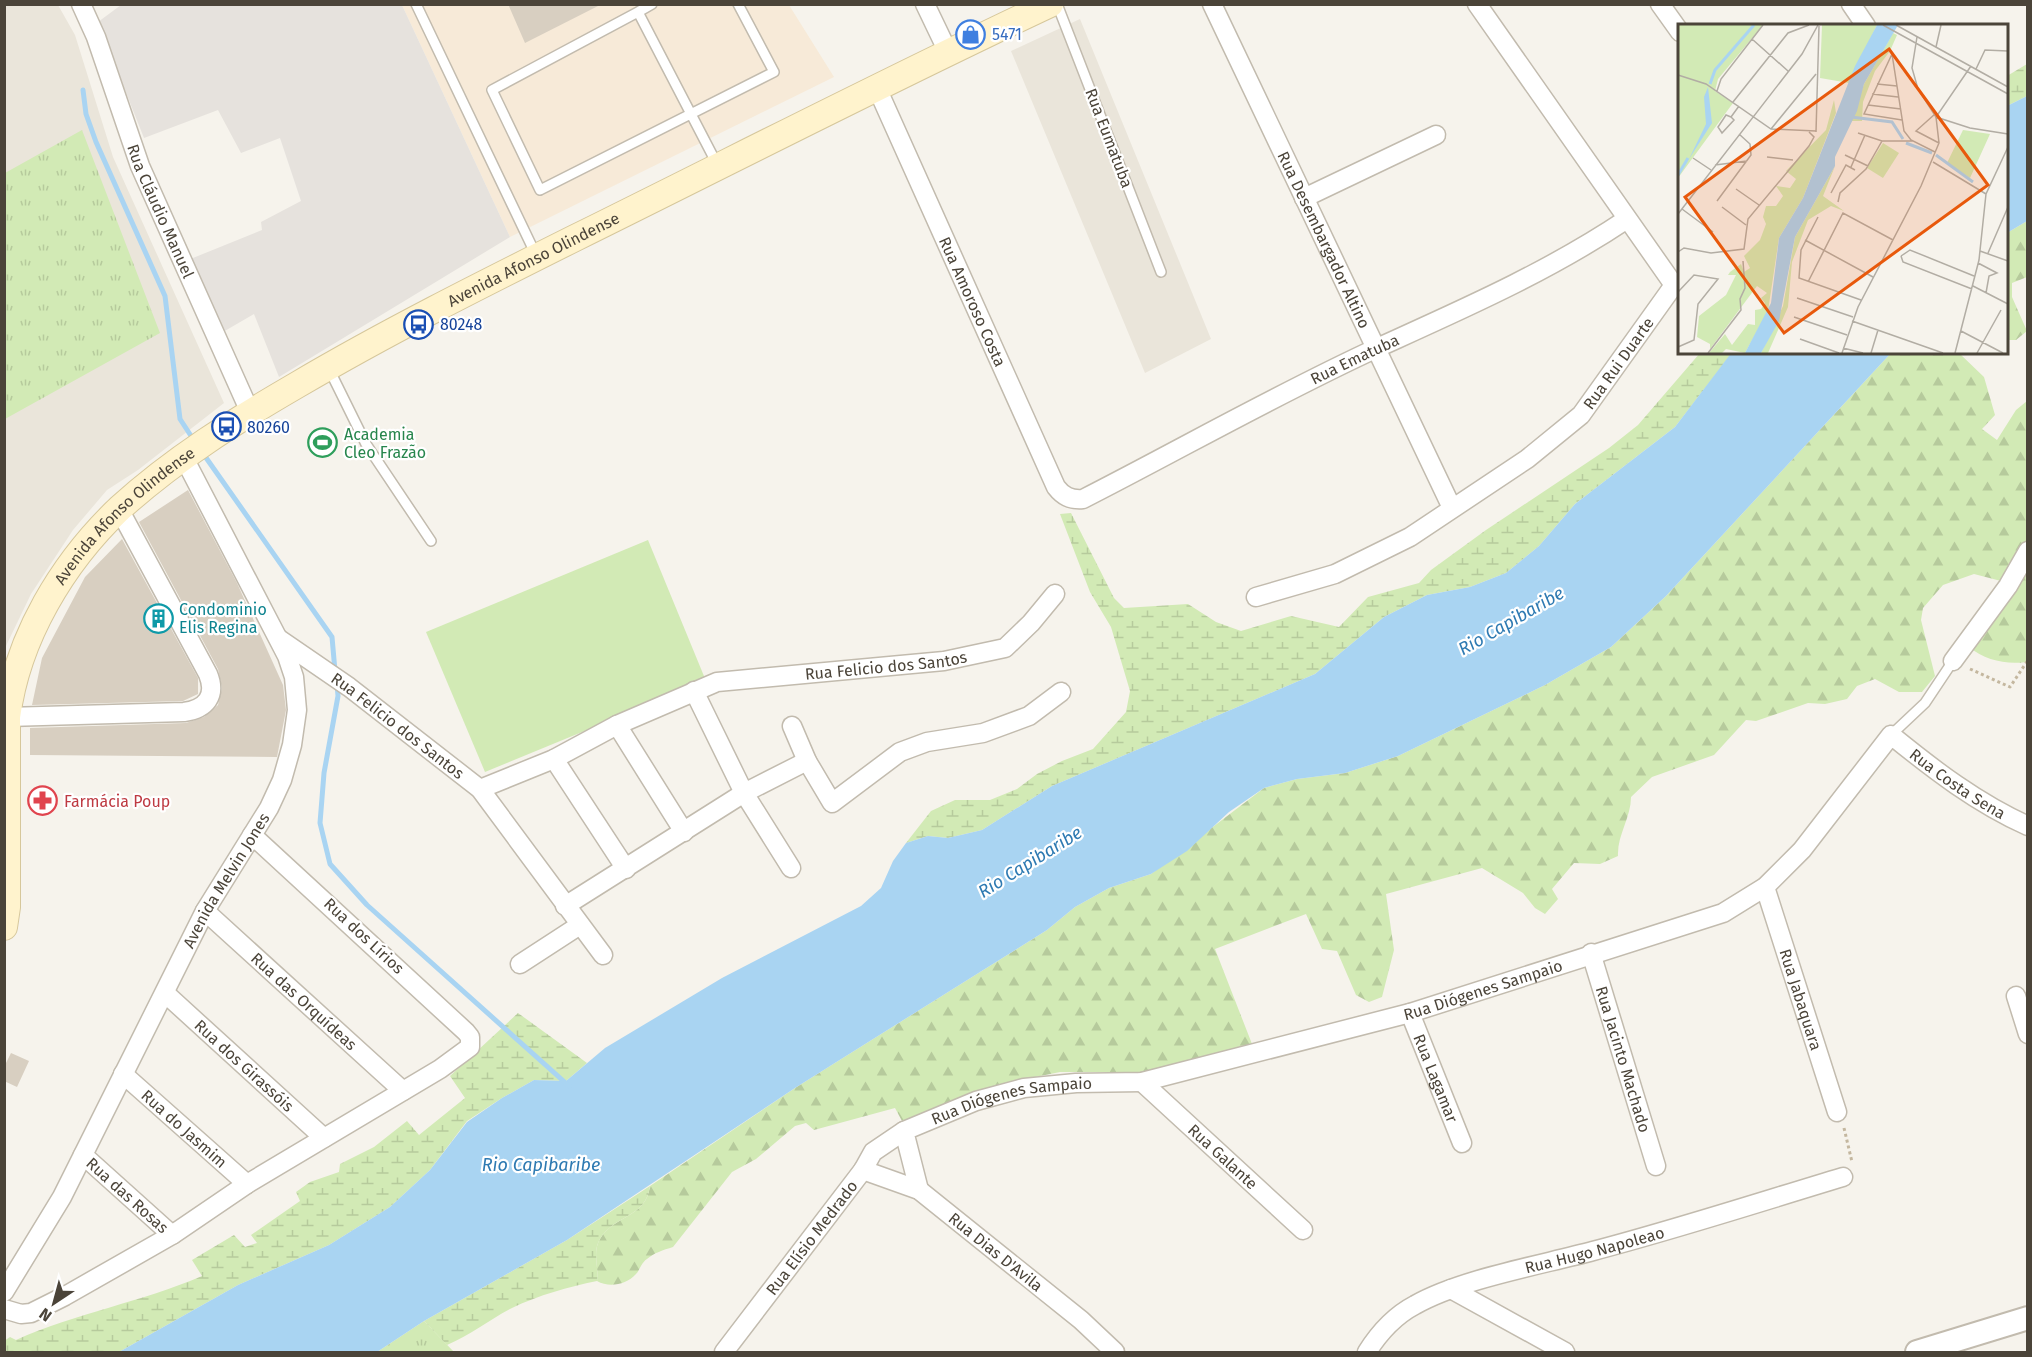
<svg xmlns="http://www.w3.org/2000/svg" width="2032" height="1357" viewBox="0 0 2032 1357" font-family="'Fira Sans',sans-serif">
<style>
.residential{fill:#eae5da}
.commercial{fill:#f7ead8}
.industrial{fill:#e6e2dd}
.grass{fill:url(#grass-tufts)}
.forest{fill:url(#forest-firs)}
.wetland{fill:url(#wetland-marsh)}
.garden{fill:#d2eab5}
.water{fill:#a9d4f2}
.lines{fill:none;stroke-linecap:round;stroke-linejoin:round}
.stream{stroke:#a9d4f2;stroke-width:5}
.building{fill:#d8cfc1}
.service-casing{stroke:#c2bbae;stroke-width:12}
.minor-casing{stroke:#c2bbae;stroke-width:21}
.tertiary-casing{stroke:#c2bbae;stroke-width:26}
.secondary-casing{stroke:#d6c79b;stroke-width:28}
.path{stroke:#c4b79f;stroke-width:3;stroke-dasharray:3 3;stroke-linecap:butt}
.service{stroke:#fff;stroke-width:9}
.minor{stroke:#fff;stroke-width:18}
.tertiary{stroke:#fff;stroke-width:22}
.secondary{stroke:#fff3cd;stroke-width:26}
.labels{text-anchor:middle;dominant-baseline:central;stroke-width:4.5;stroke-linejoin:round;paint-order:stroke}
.shop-label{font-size:16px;fill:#366cbe;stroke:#fff;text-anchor:start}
.street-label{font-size:16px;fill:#4b4439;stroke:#fff}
.transit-label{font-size:16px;fill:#164399;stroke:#fff;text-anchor:start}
.leisure-label{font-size:16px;fill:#27864d;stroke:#fff;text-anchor:start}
.culture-label{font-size:16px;fill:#0d838f;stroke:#fff;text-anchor:start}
.health-label{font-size:16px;fill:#be3a42;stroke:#fff;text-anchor:start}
.water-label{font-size:18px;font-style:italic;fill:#2e7ab2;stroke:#fff}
.inset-river{fill:none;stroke:#a9d4f2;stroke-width:3}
.inset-road{fill:none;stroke:#b2ada4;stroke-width:1.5}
.view{fill:#e8590c;fill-opacity:0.15;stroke:#e8590c;stroke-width:3}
.inset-edge{fill:none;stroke:#4b4439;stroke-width:3}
</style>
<defs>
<pattern id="grass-tufts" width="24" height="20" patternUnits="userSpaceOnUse" patternTransform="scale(1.5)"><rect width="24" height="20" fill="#d2eab5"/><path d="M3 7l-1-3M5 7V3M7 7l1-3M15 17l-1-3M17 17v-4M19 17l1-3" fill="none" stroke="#b6ca9c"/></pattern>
<pattern id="forest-firs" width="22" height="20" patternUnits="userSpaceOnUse" patternTransform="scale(1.5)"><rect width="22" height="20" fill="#d2eab5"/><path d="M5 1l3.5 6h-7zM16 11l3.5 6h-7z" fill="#b6ca9c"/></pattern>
<pattern id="wetland-marsh" width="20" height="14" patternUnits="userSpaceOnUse" patternTransform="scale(1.5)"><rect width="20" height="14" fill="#d2eab5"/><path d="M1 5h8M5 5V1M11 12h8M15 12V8" fill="none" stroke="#b6ca9c"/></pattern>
</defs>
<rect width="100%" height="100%" fill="#f6f3ec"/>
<path class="residential" d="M5,5h53l17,30 38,122 111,246 -86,67 -31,20 -34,40 -42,64 -26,54z
M1080,19l131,320 -66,34 -134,-322z"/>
<path class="commercial" d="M402,5h387l45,72 -324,160z"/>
<path class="industrial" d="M121,5h281l108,232 -231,140 -25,-63 -31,18 -35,-72 74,-30 -1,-8 40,-21 -21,-63 -39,15 -23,-43 -74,28 -46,-116z"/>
<path class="grass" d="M82,130l78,203 -155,86v-246z
M424,1321l30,31h-77z"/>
<path class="forest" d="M2027,221v56l-15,6v14l15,34 -11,9h-9v-107z
M1891,353h68l25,24 11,38 -13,14 15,11 19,-30 11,-9 -1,261c-20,3 -41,-2 -57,-15l32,-66 -27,-7 -31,11 -20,23 -2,12 14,56 -13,16h-23l-24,-13 -18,7 -10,13 -22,5 -17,-1 -52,18 -10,-1 -32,35 -62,22 -21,20c0,21 -14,38 -13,59l-18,8 -26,-1 -22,26 6,10 -13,15 -10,-6 -12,-15 -41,-25 -96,26 8,56 -12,47 -13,5 -13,-7 -19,-44 -15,-2 -16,-35 -91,35 37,95 -111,28h-81l-58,12 -100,37 -7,-13 -81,22 -8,-7 -11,3 -39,33 -24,13 -59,75c-10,3 -19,6 -26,12 -6,4 -7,11 -11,15 -10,11 -27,14 -39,7 2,-15 -5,-29 3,-42 14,-24 46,-21 50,-53l145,-98 252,-158 28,-23 34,-19 42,-14 113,-86 33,-9 48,-6 53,-17 147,-71 66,-38 55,-51z"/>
<path class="wetland" d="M2027,64v32l-20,10v-30z
M1700,353h32l-57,74 -100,77 -36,42 -33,27 -36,14 -43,8 -43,22 -69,57 -263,112 -70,44 -34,8 -20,-2 -22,7 25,-32 24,-11h35l27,-11 20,-15 25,-13 31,-12 33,-37 4,-21 -19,-64 -21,-35 -30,-78 11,-1 43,85 10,10 64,-4 28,18 25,9 50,-15 48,11 29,-30 51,-14 12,-13 55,-40 123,-82 29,-23z
M518,1013l69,50 -21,18 -32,-1 -32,18 -35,23 -37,49 -40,37 -61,38 -91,40 -119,67h-114l-1,-11 6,-4 6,3c60,-27 126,-38 186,-64l-10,-16 42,-25 11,12 12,-4 -6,-8 49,-34 -4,-9 14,-10 29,-10 1,-8 34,-17 33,-26 12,14 46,-37 -15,-22z
M650,1186c-4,32 -36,29 -50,53 -8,13 -1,27 -3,42 -29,6 -58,14 -85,27 -22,11 -41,27 -65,37l-23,-24 143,-81z"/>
<path class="garden" d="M648,540l58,141 -221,91 -59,-140z"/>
<path class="water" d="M2027,96v125l-20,12v-127z
M1732,352l159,1 -225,243 -55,51 -66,38 -147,71 -53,17 -48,6 -33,9 -35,24 -42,39 -36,23 -42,14 -34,19 -28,23 -252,158 -228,152 -143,81 -47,31h-258l119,-67 91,-40 61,-38 40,-37 37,-48 35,-24 32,-18 32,1 39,-33 117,-70 139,-72 20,-18 12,-27 13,-18 22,-7 20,2 34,-8 70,-44 263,-112 69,-57 43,-22 43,-8 36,-14 33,-27 36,-42 100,-77z"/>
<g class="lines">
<path class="stream" d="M83,90l3,24 10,28 69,154 15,123 15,23
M202,452l130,185 3,34
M337,684l1,12 -14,77 -4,50 10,41 37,41 202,181"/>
</g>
<path class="building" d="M508,4h94l-77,39z
M188,490l49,93 46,102 3,25 -9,47 -247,-2v-27l156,-5 18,-6 14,-12 4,-17 -4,-19 -79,-147z
M122,539l76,139v16l-15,7 -151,4 10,-47 43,-81z
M11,1053l18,8 -12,26 -13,-6v-14z"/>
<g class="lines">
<defs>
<path id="service" d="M416,4l120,251
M652,4l-14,8 80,154
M1057,4l104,268
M638,12l-146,78 48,100 234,-118 -36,-68
M329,369l37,75 65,97
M1891,735l34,-32 28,-42"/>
<g id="minor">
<path id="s1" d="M81,4l15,33 44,129 110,246"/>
<path d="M925,4l23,48"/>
<path id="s2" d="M1212,4l240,504"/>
<path d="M1660,4l20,28"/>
<path d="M1851,4l15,22"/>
<path id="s3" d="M877,88l179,399c7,9 14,13 27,12 98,-50 194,-105 294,-151 86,-39 171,-76 250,-129"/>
<path d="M1304,198l132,-63"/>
<path id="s4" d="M1256,597l79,-23 75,-37 117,-78 54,-44 93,-130 -197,-281"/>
<path id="s5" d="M279,639l70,48 131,102 123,166"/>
<path d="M1953,661l55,-75 20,-35"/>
<path d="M694,691l50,102 47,75"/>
<path d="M7,717l177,-5c22,-3 33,-16 24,-38l-89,-165"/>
<path d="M617,725l67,107"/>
<path d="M792,726l15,35 25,42 68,-51 27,-10 56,-9 46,-17 32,-24"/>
<path d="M554,759l72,110"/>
<path id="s6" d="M480,789l74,-30 63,-34 100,-43 227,-21 61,-13 26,-25 24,-29"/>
<path id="s7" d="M1765,887l72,225"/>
<path d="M565,906l179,-113 63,-32"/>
<path id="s8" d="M205,911l198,180"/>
<path id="s9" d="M1591,953l65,213"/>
<path d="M520,964l60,-39"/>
<path id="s10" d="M166,994l158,144"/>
<path d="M2016,996l12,38"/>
<path id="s11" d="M1410,1013l52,130"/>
<path id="s12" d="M123,1074l124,110"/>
<path id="s13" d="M1142,1082l161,148"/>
<path id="s14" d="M83,1155l89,80"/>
<path id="s15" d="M863,1170l56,20 162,130 34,32"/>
<path id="s16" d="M919,1190l-15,-59 72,-30 48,-13 52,-5 66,-1 268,-69 313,-100 42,-26 37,-37 89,-115c43,35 86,68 137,91"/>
<path d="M1451,1289l114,63"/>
<path id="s17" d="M4,1292l58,-95 143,-286 64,-103 13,-28 10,-35 5,-35 -3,-33 -7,-21 -104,-200"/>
<path d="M4,1309l17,5 10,-1 34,-17 107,-61 75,-51 193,-115 30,-22v-10l-4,-5 -214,-197"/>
<path id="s18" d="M724,1352l139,-182 10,-18 31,-21"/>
<path id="s19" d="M1367,1352c12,-19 27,-36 48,-47 46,-26 126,-40 178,-54 84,-22 167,-49 250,-74"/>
</g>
<path id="tertiary" d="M1917,1352l111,-34"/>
<g id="secondary">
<path id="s20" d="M4,927l3,-20v-190c10,-79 56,-155 113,-209 54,-49 115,-87 177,-123 90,-53 184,-100 278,-147 158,-78 315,-159 475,-234"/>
</g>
</defs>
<use href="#service" class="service-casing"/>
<use href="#minor" class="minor-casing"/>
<use href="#tertiary" class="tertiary-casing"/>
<use href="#secondary" class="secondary-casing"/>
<path class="path" d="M1970,669l40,18 18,-27
M1844,1128l8,34"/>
<use href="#service" class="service"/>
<use href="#minor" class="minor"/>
<use href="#tertiary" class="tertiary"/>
<use href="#secondary" class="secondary"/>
</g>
<defs>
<symbol id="shop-ring" viewBox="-11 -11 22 22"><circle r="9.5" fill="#fff" stroke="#3f7fe0" stroke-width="1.5"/><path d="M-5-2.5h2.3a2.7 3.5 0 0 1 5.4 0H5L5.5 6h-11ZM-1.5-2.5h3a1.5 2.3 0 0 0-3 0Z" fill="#3f7fe0"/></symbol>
<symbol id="bus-ring" viewBox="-11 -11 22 22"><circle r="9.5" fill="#fff" stroke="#1a4fb4" stroke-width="1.5"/><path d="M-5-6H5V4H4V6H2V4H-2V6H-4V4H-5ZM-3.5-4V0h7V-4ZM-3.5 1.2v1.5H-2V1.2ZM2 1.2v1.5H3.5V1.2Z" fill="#1a4fb4"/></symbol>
<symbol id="stadium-ring" viewBox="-11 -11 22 22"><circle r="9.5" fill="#fff" stroke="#2e9e5b" stroke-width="1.5"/><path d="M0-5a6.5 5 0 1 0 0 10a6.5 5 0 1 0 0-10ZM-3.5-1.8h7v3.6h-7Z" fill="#2e9e5b"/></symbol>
<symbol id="building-ring" viewBox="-11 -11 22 22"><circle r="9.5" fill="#fff" stroke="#0f9aa8" stroke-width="1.5"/><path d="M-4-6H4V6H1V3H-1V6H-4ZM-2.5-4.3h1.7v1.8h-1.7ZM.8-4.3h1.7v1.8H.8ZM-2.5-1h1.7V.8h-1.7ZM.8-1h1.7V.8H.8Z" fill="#0f9aa8"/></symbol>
<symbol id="pharmacy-ring" viewBox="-11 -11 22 22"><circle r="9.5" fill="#fff" stroke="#e0444e" stroke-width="1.5"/><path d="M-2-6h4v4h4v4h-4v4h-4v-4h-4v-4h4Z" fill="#e0444e"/></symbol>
</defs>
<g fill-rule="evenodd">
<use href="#shop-ring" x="954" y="18" width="33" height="33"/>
<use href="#bus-ring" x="402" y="308" width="33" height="33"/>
<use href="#bus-ring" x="210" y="410" width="33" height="33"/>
<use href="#stadium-ring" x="306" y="426" width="33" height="33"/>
<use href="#building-ring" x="142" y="602" width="33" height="33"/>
<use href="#pharmacy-ring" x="26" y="784" width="33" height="33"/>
</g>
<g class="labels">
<g class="shop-label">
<text x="992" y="34">5471</text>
</g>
<g class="street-label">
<text transform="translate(1109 138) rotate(69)">Rua Eumatuba</text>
<text stroke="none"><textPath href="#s1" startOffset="222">Rua Cláudio Manuel</textPath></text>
<text stroke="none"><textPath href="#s2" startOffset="261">Rua Desembargador Altino</textPath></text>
<text stroke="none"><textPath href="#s20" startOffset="936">Avenida Afonso Olindense</textPath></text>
<text stroke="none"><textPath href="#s3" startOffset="234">Rua Amoroso Costa</textPath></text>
<text stroke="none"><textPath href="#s3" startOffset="774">Rua Ematuba</textPath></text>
<text stroke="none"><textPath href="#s4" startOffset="440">Rua Rui Duarte</textPath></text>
<text stroke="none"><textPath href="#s20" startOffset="450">Avenida Afonso Olindense</textPath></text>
<text stroke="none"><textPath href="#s6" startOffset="430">Rua Felicio dos Santos</textPath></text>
<text stroke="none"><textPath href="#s5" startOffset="147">Rua Felicio dos Santos</textPath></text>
<text stroke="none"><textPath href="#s16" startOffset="1242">Rua Costa Sena</textPath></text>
<text stroke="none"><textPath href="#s17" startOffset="468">Avenida Melvin Jones</textPath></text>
<text transform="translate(364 936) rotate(43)">Rua dos Lírios</text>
<text stroke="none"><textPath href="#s16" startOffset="660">Rua Diógenes Sampaio</textPath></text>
<text stroke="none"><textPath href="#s7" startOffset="118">Rua Jabaquara</textPath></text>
<text stroke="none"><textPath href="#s8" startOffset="134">Rua das Orquídeas</textPath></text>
<text stroke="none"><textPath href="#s9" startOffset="111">Rua Jacinto Machado</textPath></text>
<text stroke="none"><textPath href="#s10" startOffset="106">Rua dos Girassóis</textPath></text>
<text stroke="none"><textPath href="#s11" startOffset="70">Rua Lagamar</textPath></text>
<text stroke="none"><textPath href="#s16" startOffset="174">Rua Diógenes Sampaio</textPath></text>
<text stroke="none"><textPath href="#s12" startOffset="82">Rua do Jasmim</textPath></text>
<text stroke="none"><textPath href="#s13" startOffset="110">Rua Galante</textPath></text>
<text stroke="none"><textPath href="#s14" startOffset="60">Rua das Rosas</textPath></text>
<text stroke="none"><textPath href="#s18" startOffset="144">Rua Elísio Medrado</textPath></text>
<text stroke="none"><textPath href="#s19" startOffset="256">Rua Hugo Napoleao</textPath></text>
<text stroke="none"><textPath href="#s15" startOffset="158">Rua Dias D'Avila</textPath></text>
</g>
<g class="transit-label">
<text x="440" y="324">80248</text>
<text x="247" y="427">80260</text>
</g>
<g class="leisure-label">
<text x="344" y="434">Academia<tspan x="344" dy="18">Cleo Frazão</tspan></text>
</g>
<g class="culture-label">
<text x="179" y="609">Condominio<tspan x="179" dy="18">Elis Regina</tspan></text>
</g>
<g class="health-label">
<text x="64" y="801">Farmácia Poup</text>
</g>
<g class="water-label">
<text transform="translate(1511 621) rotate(-30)">Rio Capibaribe</text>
<text transform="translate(1030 862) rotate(-32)">Rio Capibaribe</text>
<text x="541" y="1165">Rio Capibaribe</text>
</g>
</g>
<g transform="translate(1678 24)">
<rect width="330" height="330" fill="#f6f3ec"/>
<path d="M144,1h55l-28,58 -29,-5zM285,106l27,4 -20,44 -23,-15z" fill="#d2eab5"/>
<path d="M0,1h85l-45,54 -3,12 18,12 -55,75zM156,76l2,13 -33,85 -24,40 -11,73 -23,42 -19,-4 -4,4h-13l16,-19 7,11 16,-21 7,1v-15l6,-1 4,-6 -4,-5 6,-5 -10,-7 -47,63v-5l-13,-7 2,-21 27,-21 10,-20h-8l2,-3 11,-8 3,8 6,-4 -6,-12 16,-16 6,-16 -3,-7 3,-11h10l7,-10 -7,-10 14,2 6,-9 -10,-8 40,-41z" fill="#d2eab5"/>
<path d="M215,9l4,2 -7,16 -15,20 -12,31 -1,19h-11l13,-37zM157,142l-12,30 21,15 -13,-5 -23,14 -16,42 -4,45 -20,46h-7l22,-47 12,-69z" fill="#d2eab5"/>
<path d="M205,119l16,10 -16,25 -16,-10z" fill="#d2eab5"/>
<path d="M199,1h21l-34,59 -7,27 -22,46v9l-40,71 -16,84 -18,32h-16l26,-50 8,-65 24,-40 52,-132zM30,63l4,36 -23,36 17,-35 -2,-27z" fill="#a9d4f2"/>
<path class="inset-river" d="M32,60l5,-14 39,-45M173,93l41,5 11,17M228,119l26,10M258,131l37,27M0,151l10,-17"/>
<path class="inset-road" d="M205,1l125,69M218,1l112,62M74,15l36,32M258,23l5,-22M214,30l12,77 7,9 24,12M214,30l-28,60 38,6M293,42l-35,51 34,11 38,6M298,45l9,-19 23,1M0,51l28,9 65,45 45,2M199,60l20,2M39,67l4,-12 42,-54M194,70l26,3M55,78l55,-69 21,-8M190,81l33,4M257,90l-19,17 23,12M53,93l-5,-2 -8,12 4,6 12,-13 -3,-3 8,-11M93,105l45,-55M138,108l3,-106M180,109l24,8h31M167,131l23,11M89,133l26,3M15,134l18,12M255,138l53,32M37,141l32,-4M173,143l14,-32M58,165l23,16M153,169l15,-28 9,5M39,177l34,-46 -1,-11 -11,-10M160,178l2,-9 26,-24 16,-28M44,183l24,18M4,185l31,23M0,190l124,-160 16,-29M140,193l-17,33 -2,28 62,22M127,216l68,37M302,227l28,10M0,228l6,-4 27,5 33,-4 4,-30 61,-73 5,-9 -5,-5M310,229l20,-46M223,232l2,6 69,27M223,232l9,-6 64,26M300,239l19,10 -8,3 -3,17M130,258l35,-69 50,27M295,262l35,18M0,268l16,-17 24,4 -20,25 -4,36 -16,7M119,274l56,19M116,293l53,18M174,297l91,32M283,307l42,22M122,315l39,14M165,324l20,5M30,329l33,-43 -1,-11 5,-11 -2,-27M164,329l16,-46 63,-121 18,-43 -3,-26 -18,-28 -6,-21 5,-31M193,329l7,-23M277,329l24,-93 7,-66 22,-47M299,329l24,-43"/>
<path class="view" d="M211,25l99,136 -204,148 -99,-136z"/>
<rect width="330" height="330" class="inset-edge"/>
</g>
<rect width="2032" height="1357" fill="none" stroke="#4b4439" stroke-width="12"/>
<g transform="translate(54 1303) rotate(216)" stroke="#ffffff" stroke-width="4.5" paint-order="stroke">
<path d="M0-4.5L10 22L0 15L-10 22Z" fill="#4b4439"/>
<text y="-9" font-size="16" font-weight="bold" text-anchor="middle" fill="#4b4439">N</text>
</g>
</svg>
